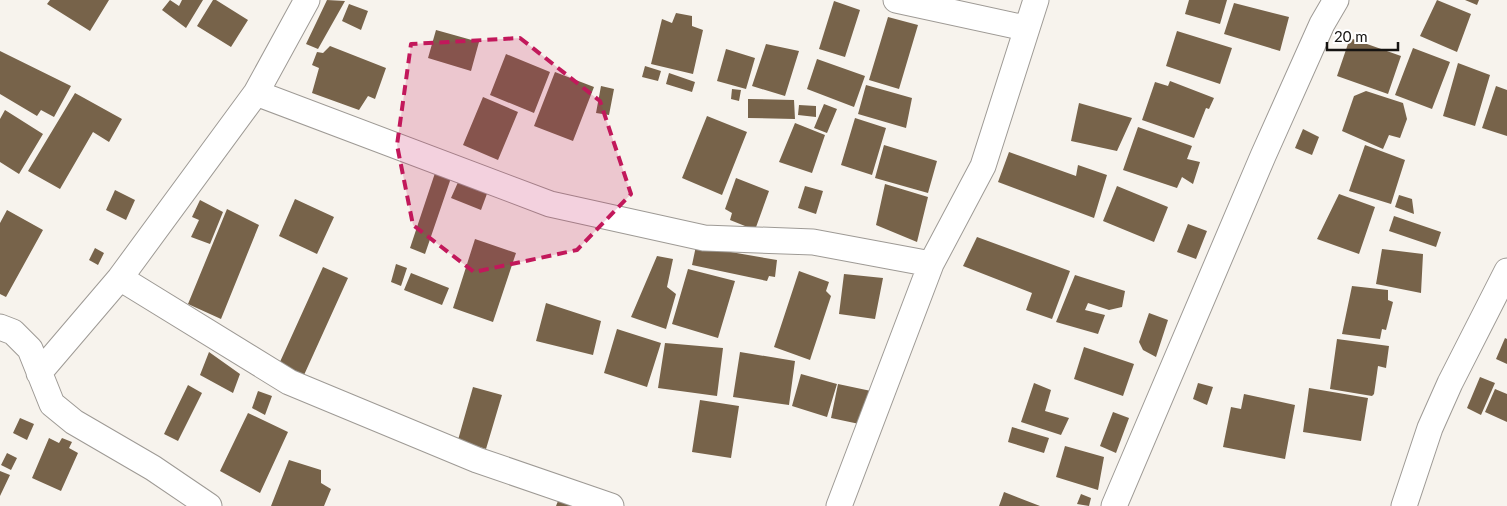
<svg xmlns="http://www.w3.org/2000/svg" width="1507" height="506" viewBox="0 0 1507 506" font-family="Lato,sans-serif">
<style>
.building{fill:#77634a}
.lines{fill:none;stroke-linecap:round;stroke-linejoin:round}
.street-casing{stroke:#9e9a95;stroke-width:27}
.street{stroke:#fff;stroke-width:25}
.marked{fill:#c2185b;fill-opacity:0.2;stroke:#c2185b;stroke-width:4;stroke-dasharray:10 6;stroke-linejoin:round}
</style>
<rect width="100%" height="100%" fill="#f7f3ed"/>
<path class="building" d="M50,0h59l-19,31 -43,-27z
M170,0l9,6 3,-6h21l-17,28 -24,-18z
M213,0h3l32,20 -17,27 -34,-21z
M327,0l18,1 -27,48 -12,-5z
M1189,0h38l-7,24 -35,-10z
M1437,0l34,14 -14,38 -37,-16z
M1465,0h14l-2,5z
M834,1l26,9 -15,47 -26,-8z
M1234,3l55,14 -9,34 -56,-17z
M349,4l19,7 -7,19 -19,-9z
M676,13l16,3v10l11,4 -10,44 -42,-10 11,-45 10,4z
M888,17l30,8 -19,64 -30,-9z
M436,30l43,12 -8,29 -43,-13z
M1177,31l55,17 -12,36 -54,-18z
M1350,38l51,18 -13,38 -51,-18z
M766,44l33,7 -14,45 -33,-10z
M330,46l56,22 -11,31 -7,-3 -9,14 -47,-17 7,-25 -7,-3 5,-13 6,1z
M1413,48l37,14 -18,47 -37,-14z
M726,49l29,9 -9,31 -29,-8z
M0,51l71,35 -17,31 -13,-7 -4,6 -37,-22z
M506,54l44,18 -16,41 -44,-18z
M817,59l48,17 -11,31 -47,-18z
M1458,63l32,12 -15,51 -32,-10z
M645,66l16,5 -3,10 -16,-4z
M555,72l39,15 -21,54 -39,-15z
M669,73l26,9 -3,10 -26,-8z
M1170,81l44,17 -5,11 -3,-1 -12,30 -52,-18 13,-38 13,4z
M866,85l46,13 -6,30 -48,-14z
M601,86l13,3 -5,26 -13,-2z
M1496,86l11,4v46l-25,-8z
M732,89l9,1 -2,11 -8,-2z
M1366,91l37,12 4,16 -7,19 -11,-3 -6,14 -41,-18 12,-35z
M75,93l47,26 -13,23 -16,-10 -33,57 -32,-18z
M483,97l35,15 -20,48 -35,-15z
M748,99l46,1 1,19 -47,-1z
M1079,103l53,15 -15,33 -46,-10z
M824,104l13,5 -10,24 -13,-5z
M799,105l17,1v11l-18,-2z
M5,110l38,24 -24,40 -19,-12v-43z
M707,116l40,16 -25,63 -40,-17z
M855,118l31,10 -14,47 -31,-10z
M795,123l30,12 -13,38 -33,-11z
M1138,127l54,19 -5,13 13,3 -7,22 -11,-7 -5,11 -54,-18z
M1303,129l16,8 -7,18 -17,-7z
M884,145l53,16 -9,32 -53,-15z
M1365,145l40,15 -14,44 -42,-13z
M1009,152l67,24 2,-11 29,10 -13,43 -96,-36z
M435,173l16,5 -26,76 -15,-6z
M736,178l33,13 -14,39 -25,-10 2,-7 -7,-4z
M459,180l29,11 -7,19 -30,-12z
M885,184l43,13 -11,45 -41,-17z
M805,186l18,5 -7,23 -18,-6z
M1117,186l51,21 -14,35 -51,-21z
M115,190l20,10 -9,20 -20,-10z
M1339,194l36,13 -16,47 -42,-15z
M1399,195l13,4 2,15 -19,-7z
M295,199l39,18 -17,37 -38,-18z
M200,200l23,12 -13,32 -19,-7 8,-17 -7,-3z
M227,209l32,16 -38,94 -33,-15z
M7,210l36,20 -37,67 -6,-3v-71z
M1394,216l47,16 -5,15 -47,-16z
M1188,224l19,7 -11,28 -19,-7z
M977,237l93,34 -18,48 -26,-9 6,-17 -69,-27z
M475,239l41,14 -23,69 -40,-14z
M696,246l81,14 -2,17 -6,-1 -2,5 -75,-16z
M95,248l9,5 -6,12 -9,-5z
M1382,249l41,5 -2,39 -45,-9z
M657,256l16,3 -6,28 9,7 -10,35 -35,-12z
M396,264l11,4 -6,18 -10,-4z
M323,267l25,11 -44,97 -25,-11z
M688,269l47,12 -17,57 -46,-14z
M799,271l30,11 -3,9 5,5 -21,64 -36,-13z
M411,273l38,15 -7,17 -38,-15z
M844,274l39,4 -8,41 -36,-5z
M1075,275l50,16 -3,16 -13,3 -21,-7 -3,7 20,5 -7,19 -42,-12z
M1352,286l36,4v10l5,2 -7,28 -4,-1 -2,10 -38,-5z
M546,303l55,18 -8,34 -57,-14z
M1149,313l19,7 -12,37 -13,-7 -4,-8z
M617,329l44,14 -14,44 -43,-14z
M1505,338l2,1v25l-11,-5z
M1337,339l52,7 -3,22 -8,-2 -4,28 -2,2 -42,-7z
M665,343l58,5 -6,48 -59,-8z
M1084,347l50,17 -11,32 -49,-17z
M209,352l31,22 -7,19 -33,-18z
M740,352l55,9 -6,44 -56,-8z
M801,374l36,10 -10,33 -35,-11z
M1480,377l15,6 -14,32 -14,-7z
M1034,383l17,7 -6,21 24,7 -8,17 -40,-13z
M1198,383l15,4 -6,18 -14,-6z
M838,384l33,7 -7,34 -33,-7z
M188,385l14,8 -24,48 -14,-7z
M473,387l29,8 -16,54 -28,-9z
M1309,388l59,10 -7,43 -58,-9z
M1495,389l12,5v28l-22,-10z
M258,391l14,5 -7,19 -13,-7z
M1244,394l51,11 -10,54 -62,-12 8,-40 10,2z
M700,400l39,6 -8,52 -39,-6z
M1113,412l16,6 -13,35 -16,-7z
M248,413l40,19 -28,61 -40,-22z
M20,418l14,6 -7,16 -14,-7z
M1012,427l37,11 -5,15 -36,-11z
M49,438l10,5 3,-5 10,4 -3,6 9,5 -17,38 -29,-13z
M1065,446l39,11 -6,33 -42,-13z
M7,453l10,5 -6,12 -10,-5z
M289,460l32,10v13l10,6 -7,17h-53z
M0,471l10,4 -10,21z
M1004,492l36,14h-41z
M1081,494l10,4 -2,8 -12,-2z
M558,501l16,5h-18z"/>
<g class="lines">
<defs>
<path id="street" d="M896,0l129,28
M256,93l294,111 154,34 109,4 118,22
M120,278l169,104 188,78 134,46
M0,327l13,5 17,17 22,55 22,18 79,46 56,38
M39,373l81,-95 136,-185 51,-93
M839,506l92,-242 52,-98 53,-166
M1114,506l149,-350 59,-132 14,-24
M1404,506l26,-78 20,-45 57,-112"/>
</defs>
<use href="#street" class="street-casing"/>
<use href="#street" class="street"/>
</g>
<path class="marked" d="M520,38l80,63 31,93 -54,56 -103,22 -61,-47 -16,-80 14,-101z"/>
<path d="M1327 42v8h71v-8" fill="none" stroke="#151311" stroke-width="2.5"/>
<text x="1334" y="42" font-size="15" fill="#151311" stroke="#ffffff" stroke-width="4" paint-order="stroke">20 m</text>
</svg>
